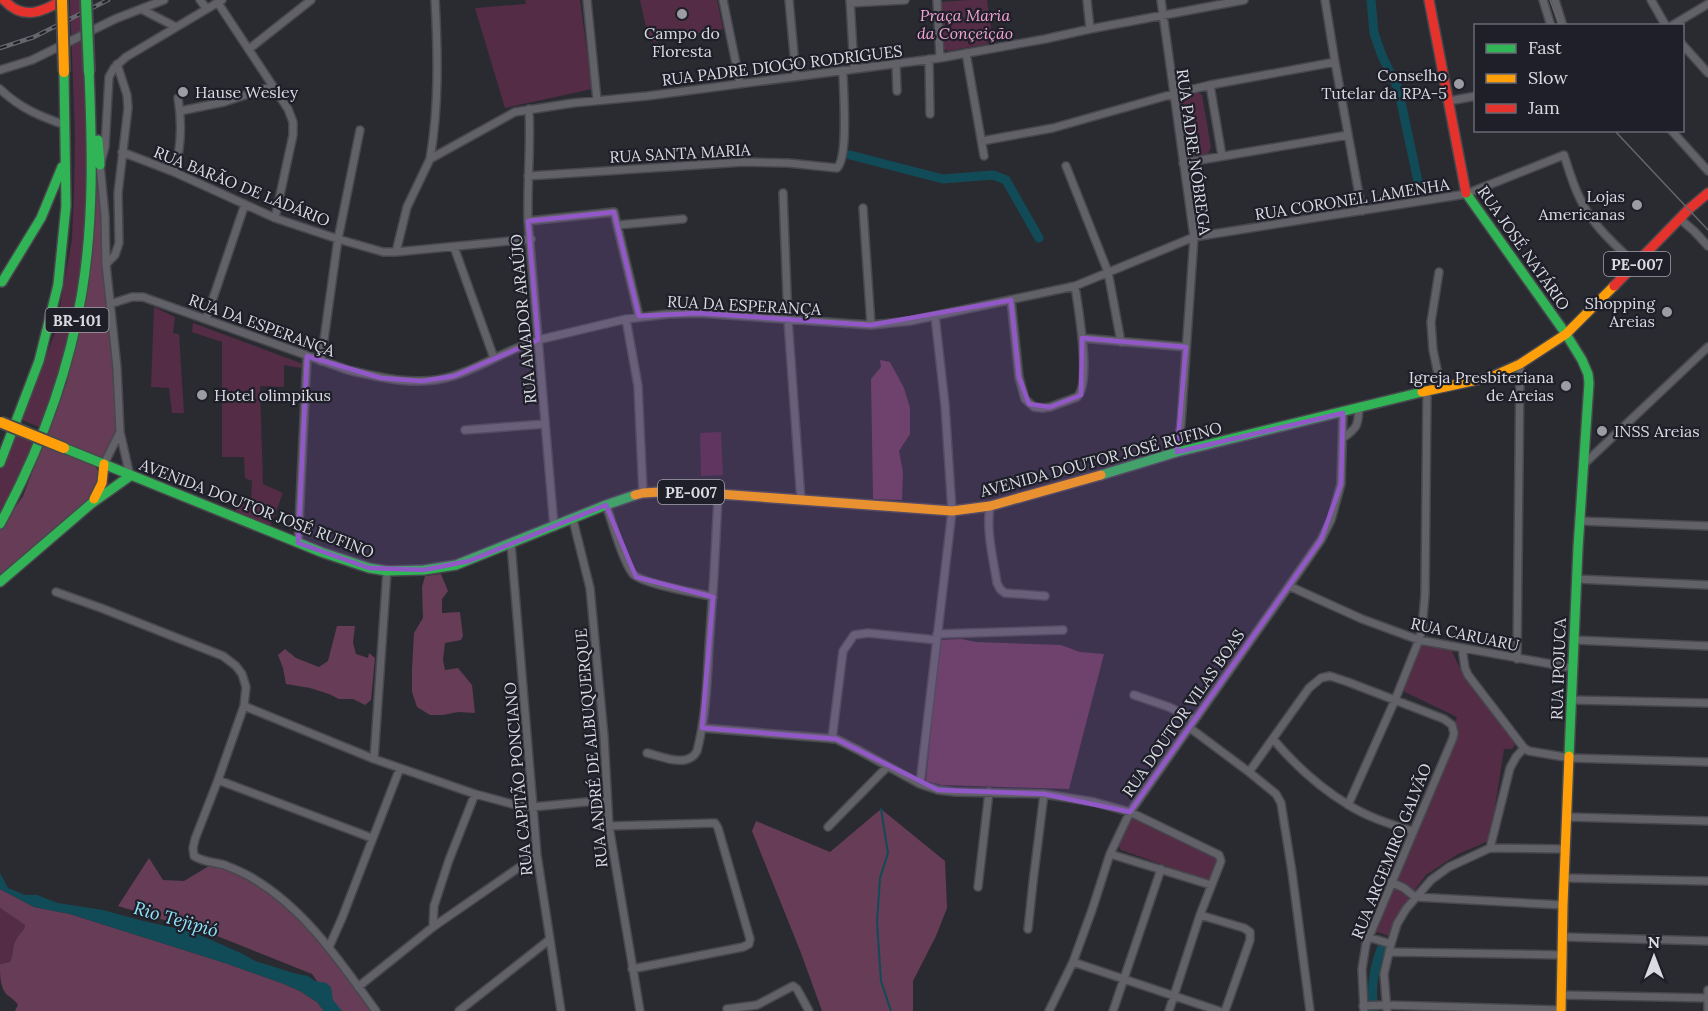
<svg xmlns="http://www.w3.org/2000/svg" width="1708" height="1011" viewBox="0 0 1708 1011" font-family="Lora,serif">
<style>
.green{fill:#542c46}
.forest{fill:#663c56}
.water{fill:#124b58}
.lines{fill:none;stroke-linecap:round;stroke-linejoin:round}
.stream{stroke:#124b58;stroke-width:2}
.canal{stroke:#124b58;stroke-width:9}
.street-casing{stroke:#47484d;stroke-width:10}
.fast-casing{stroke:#47484d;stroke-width:12}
.slow-casing{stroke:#47484d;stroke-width:12}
.jam-casing{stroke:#47484d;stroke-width:12}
.street{stroke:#616167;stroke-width:7}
.fast{stroke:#30b455;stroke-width:9}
.slow{stroke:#ff9f0a;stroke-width:9}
.jam{stroke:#e5322d;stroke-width:9}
.tram{stroke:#66666b;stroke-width:1.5}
.rail-casing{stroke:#66666b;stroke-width:4.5}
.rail{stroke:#1e1f29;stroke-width:2;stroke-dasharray:7;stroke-linecap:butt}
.fast-bridge-casing{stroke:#47484d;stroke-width:14;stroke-linecap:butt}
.slow-bridge-casing{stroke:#47484d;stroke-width:14;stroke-linecap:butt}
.fast-bridge{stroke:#30b455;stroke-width:10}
.slow-bridge{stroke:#ff9f0a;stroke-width:10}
.marked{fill:#9358c8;fill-opacity:0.2;stroke:#9358c8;stroke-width:4.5;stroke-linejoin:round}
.poi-dot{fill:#9c9da4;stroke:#1e1f29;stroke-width:2}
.labels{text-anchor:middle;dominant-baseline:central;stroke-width:4.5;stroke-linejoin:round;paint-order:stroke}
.shield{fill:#1e1f29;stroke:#a2a3aa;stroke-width:1.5}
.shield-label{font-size:15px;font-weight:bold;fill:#dadbe2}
.park-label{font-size:16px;font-style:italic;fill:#f4a5d4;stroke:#1e1f29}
.poi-label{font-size:16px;fill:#dadbe2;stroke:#1e1f29;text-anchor:end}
.street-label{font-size:16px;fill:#dadbe2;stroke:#1e1f29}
.water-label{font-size:18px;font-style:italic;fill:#91e5fd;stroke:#1e1f29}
</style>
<rect width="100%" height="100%" fill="#2a2b31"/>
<path class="green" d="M70,0h10l8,173 -9,114 -18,93 -17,49 -22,-9 34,-90 16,-91 2,-45 1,-57z
M525,0h55l12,89 -87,19 -30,-100 51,-4z
M640,0h77l6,29 -69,13 -6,-6z
M969,0h18l6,43 -45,8 -4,-2 -1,-5 -2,-42z
M1197,92l5,3 9,52 -3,7 -20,4 -3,-1 -11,-62z
M154,307l21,10 -2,16 6,1 5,79h-12l-3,-25 -18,-1z
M193,323l110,41 -2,4 -17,-3v22l-24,-1 3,98 20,9 -13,34 -34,-16 4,-12 11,3 1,-21 -7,-3 -1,-21h-22v-115l-30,-10z
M17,432l22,10 -39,79v-53z
M721,432l2,43 -22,1 -1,-43z
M1427,644l23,3 13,28 49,61 3,9 -3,4h-8l-14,90 -8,5 -24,10 -32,21 -10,13 -19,51 -28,-10 74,-174 14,-38 -52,-25 -3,-5 20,-42z
M1130,818h4l55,28 30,11 -7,24h-3l-88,-31 -3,-5z
M0,908l25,17c-1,7 -5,7 -8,13 -5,7 -3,16 -7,24l-10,2z"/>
<path class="forest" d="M93,127l9,81 17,200 -5,35 -6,9 -7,6 -54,-22 20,-54 24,-125z
M880,360l10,2 14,26 6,20v26l-11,17 4,21 -1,28 -29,-1 -2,-120 10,-12z
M44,442l50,22 6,11 -8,23 -92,79v-47l23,-34z
M441,574l7,17 -6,8v14l18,-1 3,24 -2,4 -16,3 -2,17 2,10 13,-2 14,17 3,28 -17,-1 -15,3h-13l-13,-8 -5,-15v-23l2,-36 9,-15 -1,-31 3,-11z
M337,626h18l-2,17 3,11 12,4 1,-5 6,5 -4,42 -6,5 -12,-6h-14l-10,-5 -19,-6 -24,-4 -3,-16 -5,-13 7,-6 11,9 23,9 9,-6z
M961,639l15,3 85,3 19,7 24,2 -35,135 -127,-4 -16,-4 14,-141z
M881,809l64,52 2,47 -11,28 -23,45v30h-91l-21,-58 -49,-122 4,-10 74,31z
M149,858l14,22 21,1 25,-15 25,4 21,11 37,28 85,102h-39l-26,-37 -95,-38 -99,-30z
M0,889l34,18 36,7 155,49 59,21 16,7 17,11 7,9h-309l3,-6c-3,-5 -7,-7 -12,-11 -6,-8 -6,-19 -6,-30l10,-2c4,-8 2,-18 7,-24 3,-6 7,-6 8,-13l-25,-17z"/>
<path class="water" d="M0,873l8,15 17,7h12l21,8 45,7 40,11 50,11 50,22 12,7 42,13 11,2 7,5 11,2 5,4 2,13 9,11h-18l-7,-9 -17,-11 -16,-7 -59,-21 -155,-49 -36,-7 -34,-18z"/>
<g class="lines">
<path class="stream" d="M881,809l7,44 -8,25 -3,44 4,59 10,30"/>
<path class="canal" d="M1371,0l3,33 8,23 16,32 21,98
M850,155l93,24 50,-4 13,5 33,58
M1374,1011c-4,-23 0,-45 9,-67"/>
<defs>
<path id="street" d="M200,0l7,9
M587,0l10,100
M723,0l17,83
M789,0l7,76
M850,0l4,69
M937,0l3,58
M1087,0l3,29
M1161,0l33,237 -13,187 -4,28
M1325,0l10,62 27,149
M1543,0l8,26
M1555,0l8,26
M1651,0l15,26
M218,3l70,106 5,13v13l-18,83
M850,3l55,-3
M141,9l35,18
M1671,26l37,-22
M1682,44l26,29
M249,49l62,-49
M966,53l18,103
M929,59l1,55
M896,63l1,28
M0,70l32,-10 83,-41 49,-19
M1210,85l12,71
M0,89c20,19 39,27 65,36
M1449,101l27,-5
M529,109c2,37 -2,74 -1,112l26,306
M180,111l44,-9 49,-16
M1671,130l37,41
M982,141l71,-13 120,-34 37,-9 125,-23
M122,152l52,20 101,46 63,21 45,13h13l135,-13
M430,159c9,-52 8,-106 5,-159
M1183,163l165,-28
M1066,166l42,106 13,70
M174,172c7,-23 8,-50 4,-74
M528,176l216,-14 44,1 49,5c12,-12 6,-78 6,-97
M783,193l5,127 13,181
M863,208l8,117
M1680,219l14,12 14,15
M528,221l86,-9 25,104
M618,225l65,-6
M454,247l40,111
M396,252l11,-45 23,-48 85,-47 58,-9 74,-7 293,-38 105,-19 45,-10 154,-29
M106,264l9,-9 4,-12 -1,-50 10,-85 -1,-13 -10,-31
M1439,272l-8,50 2,28 8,38
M1011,300l8,77 6,22 9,8 8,1 8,-1 27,-10c15,-14 1,-90 -2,-111
M110,304l22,-7h11l205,73c34,8 70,17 105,6 29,-9 55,-27 85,-36l88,-21 42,-5 30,-1 173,12 39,-4 165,-35 119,-49 272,-43 98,-39c7,22 14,46 29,65 12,17 29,31 43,45
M206,319l39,-115
M626,319l12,67 5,107
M1082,338l104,9
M321,361l17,-122 22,-109
M465,430l80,-6
M1343,438c14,-10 15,-12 16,-29
M104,464l16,-32
M1584,464l124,-117
M130,476l-10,-44 -3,-64 -11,-104 -1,-48 -5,-51 5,-18 4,-70 5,-9 12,-11 96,-57
M606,505c6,17 17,57 27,69 9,10 65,19 80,23
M990,506c-4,25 3,52 7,77l3,6 5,4 40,3
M573,520l17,68 14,148 5,90 31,185
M1579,521l129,5
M298,543l9,-187
M511,544l26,311 24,156
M1576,579l132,6
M1289,586l73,33 57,21 154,28
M56,592l45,16 122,48 13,10 6,8 4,13 -2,19 -26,74 -23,59 -2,9 1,8c9,6 20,6 31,9 9,4 20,8 29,14 52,31 87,84 122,132
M937,634l126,-4
M1574,640l134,6
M1462,648l3,20 3,7 56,73 5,3 41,7 138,4
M1517,659l3,-295
M1134,695l35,12 26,13
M1572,700l136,3
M244,706l130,53 101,35 41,11 16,2 75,-7
M702,728l134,11 22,11 62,34 18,6 17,2 89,2 50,8 36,10 89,43 2,6 -21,54 -31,96
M1190,728l59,44 27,22 5,9 11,69 18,139
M832,739l11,-88 11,-16 14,-2 69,7
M1273,739c21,25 46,48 74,65 20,13 43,20 65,27
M647,753c14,3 41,16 50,-2 9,-34 10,-70 12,-105 4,-50 7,-101 9,-151
M374,759l13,-188
M1249,772l60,-84 12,-10 9,-2 18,6 96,37 8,6 2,8 -1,5 -87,206 -4,25 2,42
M218,780l154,58
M920,784l32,-273 -7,-106 -10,-89
M1348,805l47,-105 24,-60 3,-12 3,-33 2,-203
M1567,817l141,4
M609,826l106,-3 3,5 32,111 -1,5 -6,3 -111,22
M828,827l59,-60
M1490,848l20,-80 6,-11 8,-9
M1110,854l101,31
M1564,878l144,3
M1391,882l13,6 11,9 148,8
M978,887l11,-95
M1200,915l44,13 6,4v8l-25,71
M433,927l1,-21 15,-46 26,-66
M1028,929l5,-47 11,-88
M1368,937l23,7
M1564,937l144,4
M329,947l13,-29 58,-150
M1389,952l174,3
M1073,962l146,49
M358,987l75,-60 104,-72
M1562,995l146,3
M1363,1006l23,-1 175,5
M727,1009l30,-4 36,-19 4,3 12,22
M459,1011l90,-71
M1049,1011l24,-49 19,-52 18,-56 20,-42 159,-226 32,-46 10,-20 10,-36 2,-71
M1113,1011l48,-142
M1387,1011l-3,-37 7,-30 6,-20 9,-15 25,-29 18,-13 41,-19 75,1
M1708,1011v-21"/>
<path id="fast" d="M98,140l2,25
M1466,193l100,141 16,26 6,14 1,9 -11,165 -9,208
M2,282l39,-64 21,-51
M64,448l257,104 48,16 18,3 37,-1 32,-5 150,-60 29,-10
M0,463l39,-102 19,-76 8,-79 -2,-134
M1101,475l76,-23 245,-60
M0,524c39,-72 69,-152 82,-232 12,-73 10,-147 7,-220
M0,582l92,-79 38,-27"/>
<path id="slow" d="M1422,392l69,-15 29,-13 46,-30 48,-48
M635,495l8,-2 35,-2 274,20 38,-5 111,-31
M94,499l8,-16 2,-19
M1561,1011l2,-106 6,-149"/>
<path id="jam" d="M4,0c19,21 38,12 59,0
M1429,0l37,193
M1614,286l75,-77 19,-16"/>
</defs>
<use href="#street" class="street-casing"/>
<use href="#fast" class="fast-casing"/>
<use href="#slow" class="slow-casing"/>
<use href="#jam" class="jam-casing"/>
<use href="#street" class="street"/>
<use href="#fast" class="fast"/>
<use href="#slow" class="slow"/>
<use href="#jam" class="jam"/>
<path class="tram" d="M1550,0l10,26
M1614,130l94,100"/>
<defs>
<path id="rail" d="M0,48l34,-11 74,-37"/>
</defs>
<use href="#rail" class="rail-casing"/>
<use href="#rail" class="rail"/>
<defs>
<path id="fast-bridge" d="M86,0l3,72"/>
<path id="slow-bridge" d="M62,0l2,72
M0,422l64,26"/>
</defs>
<use href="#fast-bridge" class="fast-bridge-casing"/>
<use href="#slow-bridge" class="slow-bridge-casing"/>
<use href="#fast-bridge" class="fast-bridge"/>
<use href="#slow-bridge" class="slow-bridge"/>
</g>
<path class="marked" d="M614,212l25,104 59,-3 173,12 140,-25 8,77 10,27 21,3 31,-12 1,-57 104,9 -9,105 166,-39 -2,71 -20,56 -191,272 -86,-18 -106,-4 -102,-51 -134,-11 11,-131 -77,-20 -30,-72 -137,56 -45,9 -55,-2 -71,-25 9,-187 74,22 41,3 32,-5 84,-36 -10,-119z"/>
<g class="poi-dot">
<circle cx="682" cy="14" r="6"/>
<circle cx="1459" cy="84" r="6"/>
<circle cx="183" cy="92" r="6"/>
<circle cx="1637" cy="205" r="6"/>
<circle cx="1667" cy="312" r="6"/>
<circle cx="1566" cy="386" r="6"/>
<circle cx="202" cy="395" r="6"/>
<circle cx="1602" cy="431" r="6"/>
</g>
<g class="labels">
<g class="shield">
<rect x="1604" y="252" width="66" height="24" rx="4.5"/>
<rect x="45.5" y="308" width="63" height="24" rx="4.5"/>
<rect x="658" y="480" width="66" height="24" rx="4.5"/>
</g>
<g class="shield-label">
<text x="1637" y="264">PE-007</text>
<text x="77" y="320">BR-101</text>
<text x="691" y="492">PE-007</text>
</g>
<g class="park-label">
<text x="965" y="15">Praça Maria<tspan x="965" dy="18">da Conçeição</tspan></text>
</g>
<g class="poi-label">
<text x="682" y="33" text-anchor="middle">Campo do<tspan x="682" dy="18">Floresta</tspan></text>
<text x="1447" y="75">Conselho<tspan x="1447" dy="18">Tutelar da RPA-5</tspan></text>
<text x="195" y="92" text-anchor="start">Hause Wesley</text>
<text x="1625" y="196">Lojas<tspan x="1625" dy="18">Americanas</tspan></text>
<text x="1655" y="303">Shopping<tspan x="1655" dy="18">Areias</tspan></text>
<text x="1554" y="377">Igreja Presbiteriana<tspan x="1554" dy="18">de Areias</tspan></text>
<text x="214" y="395" text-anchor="start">Hotel olimpikus</text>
<text x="1614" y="431" text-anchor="start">INSS Areias</text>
</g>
<g class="street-label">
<text transform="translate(782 65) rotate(-7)">RUA PADRE DIOGO RODRIGUES</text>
<text transform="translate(1194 152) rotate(82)">RUA PADRE NÓBREGA</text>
<text transform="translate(680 153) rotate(-3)">RUA SANTA MARIA</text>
<text transform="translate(242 186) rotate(22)">RUA BARÃO DE LADÁRIO</text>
<text transform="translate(1352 199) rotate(-9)">RUA CORONEL LAMENHA</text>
<text transform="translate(1524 248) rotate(55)">RUA JOSÉ NATÁRIO</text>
<text transform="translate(744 305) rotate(3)">RUA DA ESPERANÇA</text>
<text transform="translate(523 319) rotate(-95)">RUA AMADOR ARAÚJO</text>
<text transform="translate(262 325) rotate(20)">RUA DA ESPERANÇA</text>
<text transform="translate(1101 459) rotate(-15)">AVENIDA DOUTOR JOSÉ RUFINO</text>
<text transform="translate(257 508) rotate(21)">AVENIDA DOUTOR JOSÉ RUFINO</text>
<text transform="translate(1465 634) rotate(12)">RUA CARUARU</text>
<text transform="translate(1558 669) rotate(-88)">RUA IPOJUCA</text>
<text transform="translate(1183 713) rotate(-55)">RUA DOUTOR VILAS BOAS</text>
<text transform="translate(591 748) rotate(-95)">RUA ANDRÉ DE ALBUQUERQUE</text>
<text transform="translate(518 779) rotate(-95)">RUA CAPITÃO PONCIANO</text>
<text transform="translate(1391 851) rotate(-68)">RUA ARGEMIRO GALVÃO</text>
</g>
<g class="water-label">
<text transform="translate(176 919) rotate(16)">Rio Tejipió</text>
</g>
</g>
<rect x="1474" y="24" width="210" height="108" fill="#1e1f29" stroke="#696a73" stroke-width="1.5"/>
<rect x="1486" y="44" width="30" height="9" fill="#30b455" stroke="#696a73" stroke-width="1.5"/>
<text x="1528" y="54" font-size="18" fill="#dadbe2">Fast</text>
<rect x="1486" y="74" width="30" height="9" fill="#ff9f0a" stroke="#696a73" stroke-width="1.5"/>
<text x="1528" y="84" font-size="18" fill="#dadbe2">Slow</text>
<rect x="1486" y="104" width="30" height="9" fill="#e5322d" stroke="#696a73" stroke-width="1.5"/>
<text x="1528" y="114" font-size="18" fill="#dadbe2">Jam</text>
<g transform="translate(1654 957)" stroke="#1e1f29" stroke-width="4.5" paint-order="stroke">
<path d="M0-4.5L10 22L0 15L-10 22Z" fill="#dadbe2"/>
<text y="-9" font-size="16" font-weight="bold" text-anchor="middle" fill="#dadbe2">N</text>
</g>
</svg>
